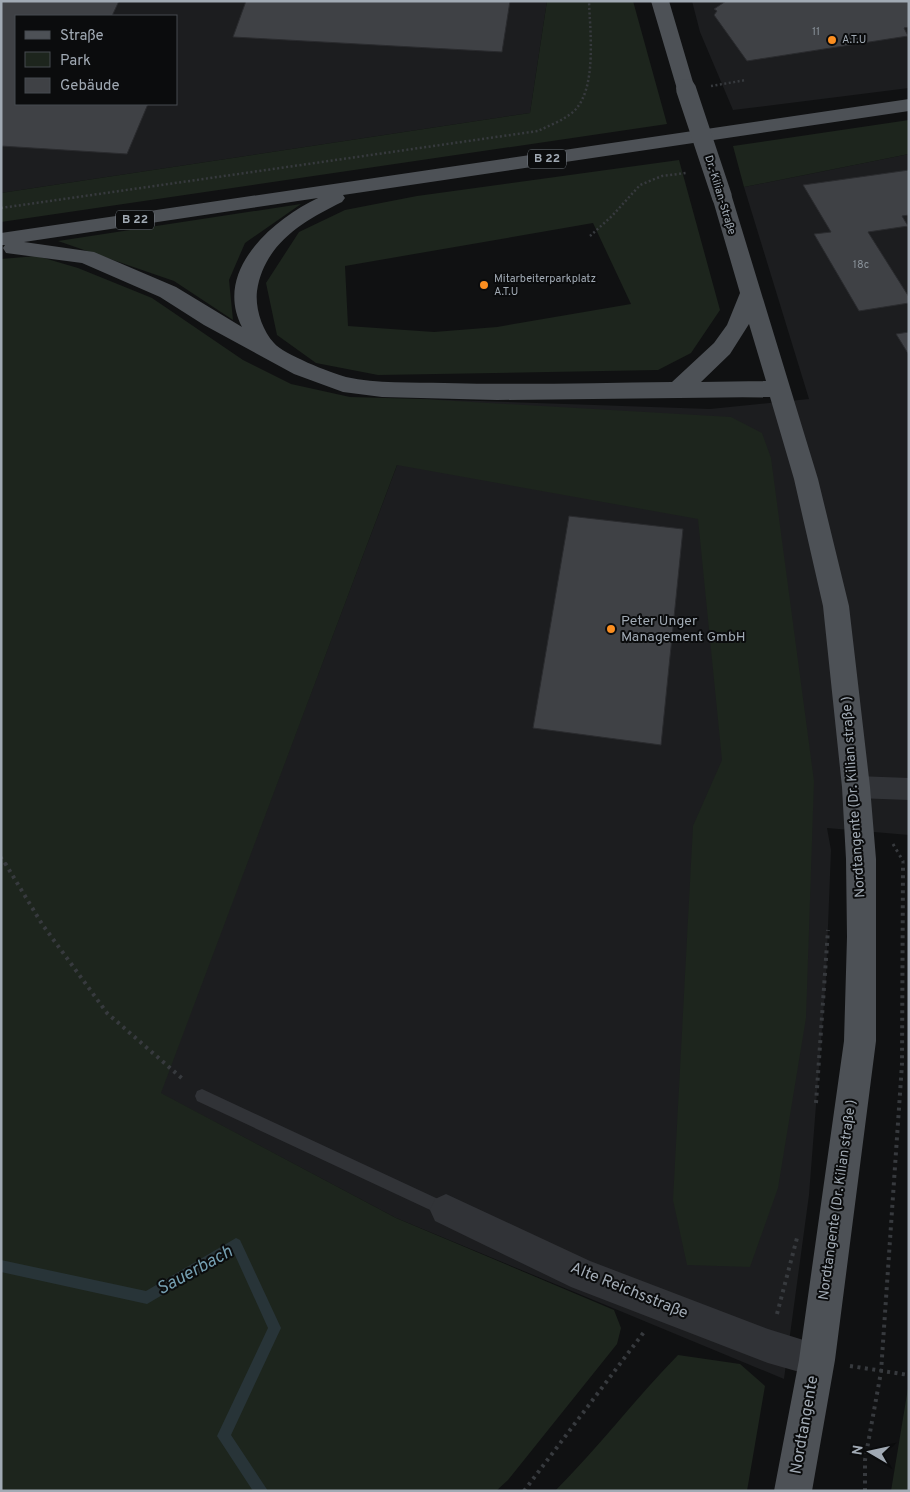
<svg xmlns="http://www.w3.org/2000/svg" width="910" height="1492" viewBox="0 0 910 1492" font-family="Overpass,sans-serif">
<style>
.built{fill:#1c1d1f;fill-rule:evenodd}
.green{fill:#1d251d;fill-rule:evenodd}
.lines{fill:none;stroke-linecap:round;stroke-linejoin:round}
.stream{fill:#283438;fill-rule:evenodd}
.building{fill:#3f4145;stroke:#2a2b2e}
.path-far2{stroke:#373a3e;stroke-width:2.5;stroke-dasharray:2 2.5;stroke-linecap:butt}
.path-far1{stroke:#373a3e;stroke-width:3;stroke-dasharray:2.5 4;stroke-linecap:butt}
.path{stroke:#373a3e;stroke-width:4;stroke-dasharray:3 4.5;stroke-linecap:butt}
.lane{fill:#313337;fill-rule:evenodd}
.street{fill:#313337;fill-rule:evenodd}
.primary{fill:#4d5156;fill-rule:evenodd}
.primary-bridge{stroke:#4d5156;stroke-width:20}
.poi-dot{fill:#fb8e20;stroke:#0b0c0d;stroke-width:2}
.labels{text-anchor:middle;dominant-baseline:central;stroke-width:4;stroke-linejoin:round;paint-order:stroke}
.number-label{font-size:11px;fill:#889098}
.far-poi-label{font-size:11px;fill:#a1aab4;stroke:#0b0c0d;text-anchor:start}
.far-street-label{font-size:11px;fill:#a1aab4;stroke:#0b0c0d}
.shield{fill:#0b0c0d;stroke:#747b82;stroke-width:1}
.shield-label{font-size:12px;font-weight:bold;fill:#a1aab4}
.poi-label{font-size:14px;fill:#a1aab4;stroke:#0b0c0d;text-anchor:start}
.street-label{font-size:14px;fill:#a1aab4;stroke:#0b0c0d}
.near-street-label{font-size:16px;fill:#a1aab4;stroke:#0b0c0d}
.near-water-label{font-size:18px;font-style:italic;fill:#759fb1;stroke:#0b0c0d}
</style>
<rect width="100%" height="100%" fill="#101112"/>
<path class="built" d="M1,1h546l-17,112 -529,80zM16,16h160v88h-160z
M692,1h217v87l-176,22 -33,-78z
M909,154v681l-82,-7 4,22 -5,127 -17,218 -25,184 -388,-161 -236,-125 262,-694 288,10 99,-10 -65,-212z"/>
<path class="green" d="M547,1h86l34,123 -666,98v-29l529,-80z
M909,120v34l-165,33 -11,-41z
M679,160l41,150 -29,43 -33,17 -280,5 -62,-12 -39,-28 -11,-52 33,-51 46,-22 72,-14zM593,223l38,81 -134,23 -63,5 -86,-6 -3,-60z
M301,204l-56,39 -16,37 4,40 -59,-39 -116,-40z
M37,256l41,12 74,30 91,62 48,24 59,13 72,2 309,18 31,16 9,25 43,323 -8,237 -28,170 -28,79 -63,-2 -14,-65 20,-374 29,-66 -24,-241 -301,-54 -236,628 235,125 218,92 7,18 -4,16 -109,136 -12,11h-495v-1232z
M678,1355l62,9 25,22 -18,105h-192c43,-43 80,-92 123,-136z
M909,1382v109h-18z"/>
<g class="lines">
<path class="stream" d="M236,1238l4,2 41,88 -50,107 37,56h-15l-36,-55 51,-108 -34,-75 -87,51 -146,-32v-12l145,31z"/>
</g>
<path class="building" d="M1,1h118l-7,15h-96v88h132l-21,50 -126,-8z
M246,1h264l-8,51 -269,-15z
M726,1h183v26l-5,1 4,8 -161,25 -33,-46 3,-4 -3,-2z
M909,170v45l-7,1 6,10 -40,6 41,65v6l-50,8 -45,-77 17,-2 -28,-47z
M909,332v23l-13,-21z
M569,516l114,13 -22,216 -128,-17z"/>
<g class="lines">
<path class="path-far2" d="M711,86l35,-6
M1,208l537,-77c12,-6 27,-11 37,-21 22,-23 15,-79 14,-109
M590,236l22,-20 28,-31 22,-9 24,-3"/>
<path class="path-far1" d="M893,844l10,17v4
M1,857l5,8"/>
<path class="path" d="M5,863l37,61 65,89 78,68
M816,1103l12,-173
M777,1314l20,-76
M850,1366l59,9
M524,1491l120,-159
M865,1491v-31l16,-88 21,-308 1,-201"/>
<path class="lane" d="M202,1089l249,116 3,5 -3,5 -5,3 -5,-3 -244,-114 -2,-5 2,-5z"/>
<path class="street" d="M856,776l53,2v22l-53,-2 -9,-3 -4,-8 4,-8z
M446,1194l144,67 178,68 61,19 5,12 -5,12 -12,5 -49,-14 -197,-76 -136,-66 -5,-11 5,-11z"/>
<path class="primary" d="M651,1h18l26,88 -2,4 -7,2 -7,-2 -2,-4z
M909,99v12l-566,84 2,3 -3,4c-39,19 -78,42 -85,89 -2,17 5,39 17,52 9,11 57,30 72,34 31,7 66,5 98,6 76,2 152,0 228,-1l42,-39 13,-18 13,-32 -28,-96 3,-4 7,-2 7,2 3,4 86,282 31,127 21,181 6,72v182l-41,319 -23,131h-38l25,-131 45,-319 3,-104 -1,-78 -4,-72 -19,-181 -29,-127 -24,-82 -273,3 -115,-3 -39,-5 -49,-18 -90,-49 -44,-28 -78,-34 -76,-10 -3,-5 2,-3h-4v-12zM318,198c-46,22 -105,73 -76,129l-66,-40 -82,-35 -70,-10zM749,324l17,57 -65,1 29,-28z"/>
<path class="primary-bridge" d="M686,89l36,108"/>
</g>
<g class="poi-dot">
<circle cx="832" cy="40" r="5"/>
<circle cx="484" cy="285" r="5"/>
<circle cx="611" cy="629" r="5"/>
</g>
<g class="labels">
<g class="number-label">
<text x="816" y="32">11</text>
<text x="861" y="265">18c</text>
</g>
<g class="far-poi-label">
<text x="842" y="40">A.T.U</text>
<text x="494" y="279">Mitarbeiterparkplatz<tspan x="494" dy="13">A.T.U</tspan></text>
</g>
<g class="far-street-label">
<text transform="translate(720 195) rotate(73)">Dr.-Kilian-Straße</text>
</g>
<g class="shield">
<rect x="528" y="149.5" width="38" height="19" rx="4"/>
<rect x="116" y="210.5" width="38" height="19" rx="4"/>
</g>
<g class="shield-label">
<text x="547" y="159">B 22</text>
<text x="135" y="220">B 22</text>
</g>
<g class="poi-label">
<text x="621" y="621">Peter Unger<tspan x="621" dy="16">Management GmbH</tspan></text>
</g>
<g class="street-label">
<text transform="translate(854 797) rotate(-94)">Nordtangente (Dr. Kilian straße )</text>
<text transform="translate(838 1200) rotate(-82)">Nordtangente (Dr. Kilian straße )</text>
</g>
<g class="near-street-label">
<text transform="translate(629 1291) rotate(22)">Alte Reichsstraße</text>
<text transform="translate(805 1425) rotate(-80)">Nordtangente</text>
</g>
<g class="near-water-label">
<text transform="translate(195 1271) rotate(-29)">Sauerbach</text>
</g>
</g>
<rect width="910" height="1492" fill="none" stroke="#a1aab4" stroke-width="5"/>
<rect x="15" y="15" width="162" height="90" fill="#0b0c0d" stroke="#474b50"/>
<rect x="25" y="31" width="25" height="8" fill="#4d5156" stroke="#474b50"/>
<text x="60" y="40" font-size="15" fill="#a1aab4">Straße</text>
<rect x="25" y="52" width="25" height="15" fill="#1d251d" stroke="#474b50"/>
<text x="60" y="65" font-size="15" fill="#a1aab4">Park</text>
<rect x="25" y="78" width="25" height="15" fill="#3f4145" stroke="#474b50"/>
<text x="60" y="90" font-size="15" fill="#a1aab4">Gebäude</text>
<g transform="translate(870 1452) rotate(279)" stroke="#0b0c0d" stroke-width="4" paint-order="stroke">
<path d="M0-4L9 19L0 12L-9 19Z" fill="#a1aab4"/>
<text y="-8" font-size="14" font-weight="bold" text-anchor="middle" fill="#a1aab4">N</text>
</g>
</svg>
